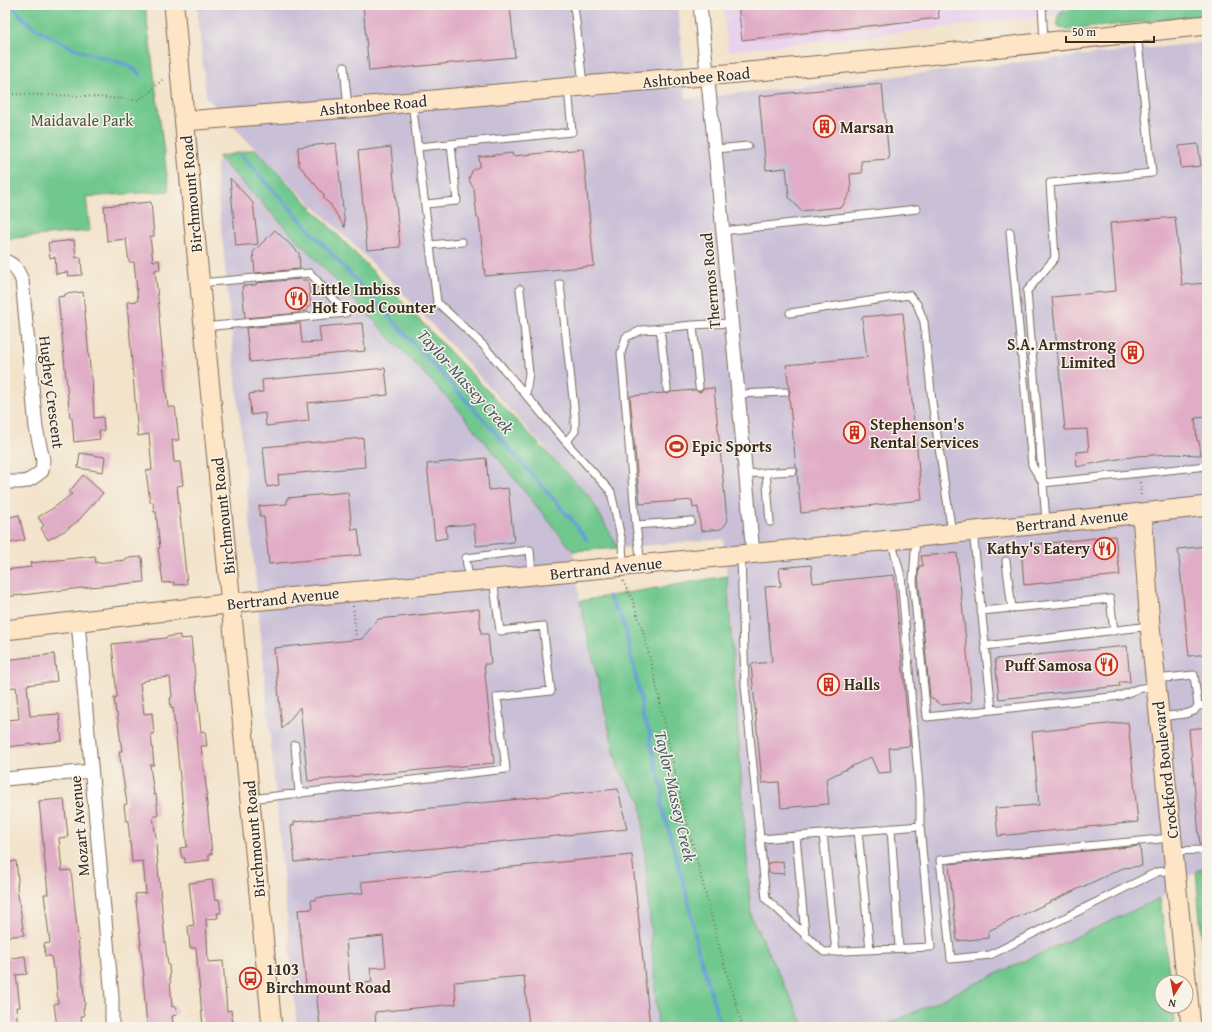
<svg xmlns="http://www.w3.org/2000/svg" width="1212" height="1032" viewBox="0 0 1212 1032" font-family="'Gentium Book Plus',serif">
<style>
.built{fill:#e9d2ed}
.industrial{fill:#c9bfd7}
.green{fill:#70c88e;stroke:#567956}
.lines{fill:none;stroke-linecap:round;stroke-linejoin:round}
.stream{stroke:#679ed5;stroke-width:3.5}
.building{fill:#e0acc6;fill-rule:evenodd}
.lane-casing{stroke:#7b6b5b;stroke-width:9}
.street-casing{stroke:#7b6b5b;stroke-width:15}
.secondary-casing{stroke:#7b6b5b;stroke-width:21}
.path{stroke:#7b6b5b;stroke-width:2;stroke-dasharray:1 3;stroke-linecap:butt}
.lane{stroke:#fff;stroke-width:7}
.street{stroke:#fff;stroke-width:13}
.secondary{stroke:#fee5c5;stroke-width:19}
.labels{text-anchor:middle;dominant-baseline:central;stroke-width:3;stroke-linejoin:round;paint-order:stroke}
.street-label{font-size:16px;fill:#3b2a1e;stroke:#f7f3e8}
.park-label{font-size:16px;fill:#4b5940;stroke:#f7f3e8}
.poi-label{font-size:16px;font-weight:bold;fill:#3b2a1e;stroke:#f7f3e8;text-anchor:start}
.water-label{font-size:17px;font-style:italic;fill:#4d5867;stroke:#f7f3e8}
</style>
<rect width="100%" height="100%" fill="#f7f3e8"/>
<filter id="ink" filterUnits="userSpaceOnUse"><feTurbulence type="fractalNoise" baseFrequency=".025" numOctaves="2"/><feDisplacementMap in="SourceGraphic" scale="8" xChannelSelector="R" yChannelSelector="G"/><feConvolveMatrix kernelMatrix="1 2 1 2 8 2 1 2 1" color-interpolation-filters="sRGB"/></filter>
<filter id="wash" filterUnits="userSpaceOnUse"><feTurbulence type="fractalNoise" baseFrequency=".012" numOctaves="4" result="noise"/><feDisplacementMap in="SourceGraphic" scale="16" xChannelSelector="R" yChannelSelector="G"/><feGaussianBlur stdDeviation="0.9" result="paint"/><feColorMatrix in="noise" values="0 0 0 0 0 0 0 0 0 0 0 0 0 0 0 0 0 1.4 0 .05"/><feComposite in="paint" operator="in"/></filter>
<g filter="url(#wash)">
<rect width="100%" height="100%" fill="#f3e3cb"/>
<path class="built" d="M723,5h425l-420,46z"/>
<path class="industrial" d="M197,5h481l8,94 521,-57v825l-11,4 -36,27 -278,129h-77l-54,-110 -24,-341 -4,-37 -105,9 -28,-51 -190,-207 -145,-141 -49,-52z
M218,157l239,251 116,143 7,50 38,167 23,34 17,225h-361l-41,-444 -40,-407z"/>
<path class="green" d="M5,5h140l24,186 -83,6 4,34 -85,8z
M1115,5h92v10l-140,15 -9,-4c-2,-5 -1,-8 2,-14l4,-2z
M255,149l335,348 28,51 -45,3 -116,-143 -239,-251z
M727,576l24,341 54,110h-147l-17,-225 -23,-34 -38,-167z
M1207,867v135l-11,-131z
M1160,898l10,84h-8v24h10l3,21h-293z"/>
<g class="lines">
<path class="stream" d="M10,5c6,4 10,10 15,15 12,11 39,24 54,30 16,7 54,12 62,26
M241,155l244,266 86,98 16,21
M608,596l12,19 6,18 15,68 2,17 7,14v10l13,50 -2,12 27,95 9,47 24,81"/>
</g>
<g id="blocks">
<path class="building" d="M363,5h147l5,52 -146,14z
M738,5h200l1,13 -197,22z
M882,84l7,75 -28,2 1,12 -12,1 1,17 -9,16 -41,4 -12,-14 -3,-29 -20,2 -7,-74z
M336,143l9,85 -15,-24 -6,-5v-4l-25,-30 -1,-18z
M1198,144l3,22 -20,2 -2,-22z
M391,147l9,100 -33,3 -9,-99z
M583,149l11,117 -109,10 -6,-58h-2l-3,-29 -3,-5 -2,-5 3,-8 8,-5 -1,-9 33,-4 1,3z
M230,178l23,25 5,41 -22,2z
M151,202l3,34 -4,1 3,24 6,-1 1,9 -5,1 5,47h-1l6,66 3,24h7l4,33h-7l2,22h6l3,23 -6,1 10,98 -13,1v-3l-11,1 -5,-35h2l-4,-36h-2l-1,-10h-3l-4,-31 6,-1 -3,-36 -11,2 -11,-134 11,-1 -4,-39h-5l-3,-23 -19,2 -3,-35z
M1175,217l7,68 25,-2v134l-12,1 2,23h2l2,14 -31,-1 -33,2 -37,6 -23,5 -1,-15 13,-1 -2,-22 -22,1 -13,-133 64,-6 -6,-68z
M275,230l24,23 1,16 -45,4 -2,-21z
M74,240l2,18 5,-1 1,18 -14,1 -1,-4 -11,2 -1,-17 -5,1 -2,-15z
M301,279l1,1h6l3,26 -4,1v4h-8v2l-54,5 -3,-32 14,-1v-2z
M83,292l8,86h1l2,40 9,-1 1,14h-5l1,8 -26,3 -2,-24h-2l-12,-121 7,-1v-2z
M903,313l19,187 -121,13 -4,-39 1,-4 -2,-3 -7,-72 1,-4 -1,-2 -3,-24 81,-8 -5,-40z
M300,323l2,20 19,-1 -2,-15 43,-4 3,28 -115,11 -4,-34z
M385,368l3,27 -81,8 2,18 -43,5 -1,-13 -14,2 -2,-21 14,-2 -1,-12z
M714,388l13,132 -1,4 -5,5 -20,2 -3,-24 -5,1 -1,-8 -52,4 -10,-108 34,-3 3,1 4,-2 24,-2 5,2 3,-3z
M363,438l2,29 -87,8 1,10 -12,2 -4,-40z
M80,453l25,4 -2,15 -25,-4z
M486,458l3,32 19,-2 6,54 -38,4 -2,-22 -28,2 1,12 -12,2 -8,-76z
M83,475l20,18 -25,28 -12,9 -18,10 -7,-12 3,-2 -6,-9 14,-8 20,-15 -3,-2z
M348,492l4,38 6,-1 3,26 -92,9 -5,-47h-4l-1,-11 28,-2v-6z
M19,515l6,25 -15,3 -5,-25z
M1115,536l5,39 -96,10 -3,-39z
M1207,546v108l-18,2 -11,-107z
M957,553l15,149 -31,3 -11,-8 -12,-122 1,-9h4l-2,-10z
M95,556l1,7 30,-3v-2l16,-1 2,25 -54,5 -85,10v-27l26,-3 -1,-4z
M811,565l2,18 81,-8 16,171 -21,2 2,24 -13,1 -7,-16 -45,22 3,25 -48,4 -2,-26 -17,1 -11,-119 21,-2 -7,-75 16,-1 -2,-18z
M479,609l2,25h7l3,30h-7l10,99 -186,18 -8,-74 -18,22 -8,-81 88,-9 16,-20z
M180,635v4l11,-1 10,94 4,-1 2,15h-6l6,48h-1l6,60h-3v6l-24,3v-5h-3l-2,-10 7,-1 -14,-139h-2l-1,-10 2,-1 -2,-20 -22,2 1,1 -6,1v1l-3,1 4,31 8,-1 2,21h-3l3,31h-4l4,30 2,-1 2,22h-5l4,29 -1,1 9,95 3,24h1l3,42 4,-1 1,9 -5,1 1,11h-26l-4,-50 1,-1 -4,-32h1l-6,-50 11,-1 -3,-32 -11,1 -4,-42 -2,1 -2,-16 3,-1 -8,-53h3l-5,-38h-1l-2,-15 3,-1 -5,-53 54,-6v-1z
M1127,646l3,36h-11l1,4 -121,13 -4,-40z
M54,654l3,27 -30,4 3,31 29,-2 3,27 -57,6v-27l14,-1v-1l-3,-31 -11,1v-28z
M1128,722l10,100 -140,14 -3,-28 44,-3 -7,-73z
M1207,727v116l-7,2 -11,-116z
M618,789l9,40 -332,33 -4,-36 3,-1v-3z
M64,799l4,38 -9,1 3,33 9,-1 14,135h-1v4h-1l1,7h-3l1,11h-25l-3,-23 4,-1 -3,-34h-2l-2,-13h-6l-1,-12 6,-1 -6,-49h4l-9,-93z
M1140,846l2,20 -19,2 -135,63v7l-31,3 -8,-77z
M632,855l18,172h-121l-5,-51 -70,6 2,22 -81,8 1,15h-56l-3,-27 2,-10 -12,-2 -1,-3 -8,-75 14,-1 -1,-9h5v-2l47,-5 -2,-11zM383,936l3,31 -16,1 2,14 -22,3 -4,-45z
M16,861l2,18 -1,9 7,47 -19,2v-74z
M783,861l1,13 -15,-1 -1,-10z
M212,880l3,20 4,-1 2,14h-4l1,5 -12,1 2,43 15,-1 4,50 4,-1 2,15 -30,2 -7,-79h-6l-2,-22 6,-1 -5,-42z
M25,956l2,18 -11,1 4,32h-4l2,20h-13v-68z"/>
</g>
</g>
<g filter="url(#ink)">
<use href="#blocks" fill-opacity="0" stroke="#7b6b5b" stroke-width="1"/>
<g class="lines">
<defs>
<path id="lane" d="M574,5l9,79
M1042,5l2,37
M344,67l4,41
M412,102l25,200 47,44 82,96 45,50 11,50 1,23
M418,147l154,-15 -4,-45
M715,149l33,-3
M425,204l32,-3 -6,-57
M723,231l194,-22
M1010,232l22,233 10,17
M430,245l32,-3
M200,283l110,-10 36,40 -142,14
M560,284l15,132v15l-9,11
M520,289l9,84 -3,22
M790,313l119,-18 8,9 7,18 8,80 20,131
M693,325l6,62
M660,328l7,61
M738,394l47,-2
M766,472l4,50
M745,474l48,-3
M1043,483l-16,-192 28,-33 -5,-75 102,-10 -15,-140
M1046,522l-3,-39 164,-17
M636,525l55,-4
M973,531l19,179 128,-14 17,-7 18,-3
M916,537l-3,44 14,136 65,-7
M891,540l10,36 19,223v27
M741,556l4,130 21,213 58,53 107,-5 -11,-121 -159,13
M1006,561l6,48
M641,564l-5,-39 -15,-172 5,-16 16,-7 51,-5 38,-2
M469,580l-3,-22 64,-8 2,25
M981,611l129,-12 4,32
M985,646l165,-20
M1155,679l39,-4 4,31 -4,5 -9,3 -25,3
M1198,706l9,-1
M295,745l4,49
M250,799l256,-30 -9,-72 54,-6 -8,-65 -43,5 -7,-52
M891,828l8,120
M858,831l12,119
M823,834l13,118
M796,836l9,99
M1171,838l-231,22 11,99 39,-4 167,-83 18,-2
M1173,851l29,-1 5,-2"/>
<path id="street" d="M700,5l17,164 36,384
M5,261c11,4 12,9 17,19l14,148 7,32 -1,11c-16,13 -17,11 -37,11
M78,622l34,375v30
M5,779l86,-8"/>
<path id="secondary" d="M174,5l17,188 81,834
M185,121l163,-13 235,-22 143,-12 174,-16 307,-33
M1142,513l8,113 41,401
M5,630l246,-29 242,-22 398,-39 316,-34"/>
</defs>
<use href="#lane" class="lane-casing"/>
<use href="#street" class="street-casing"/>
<use href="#secondary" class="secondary-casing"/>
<path class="path" d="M5,94l79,2 53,4 10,-5 17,-17
M1140,482l1,16
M623,581l9,18 10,29 12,46 28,130 39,149 22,74
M353,606l3,31"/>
<use href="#lane" class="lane"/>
<use href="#street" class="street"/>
<use href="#secondary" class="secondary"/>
</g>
</g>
<defs>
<symbol id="building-ring" viewBox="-11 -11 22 22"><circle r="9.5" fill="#f7f3e8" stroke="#c8321e" stroke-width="1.5"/><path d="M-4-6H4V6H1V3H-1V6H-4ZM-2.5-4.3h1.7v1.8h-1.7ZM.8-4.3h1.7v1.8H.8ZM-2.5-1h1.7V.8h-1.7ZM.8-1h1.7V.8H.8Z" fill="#c8321e"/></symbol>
<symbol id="restaurant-ring" viewBox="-11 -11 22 22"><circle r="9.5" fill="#f7f3e8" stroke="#c8321e" stroke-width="1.5"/><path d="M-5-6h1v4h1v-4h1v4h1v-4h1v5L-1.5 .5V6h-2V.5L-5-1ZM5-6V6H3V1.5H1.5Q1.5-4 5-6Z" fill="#c8321e"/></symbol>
<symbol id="stadium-ring" viewBox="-11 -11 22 22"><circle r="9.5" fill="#f7f3e8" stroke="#c8321e" stroke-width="1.5"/><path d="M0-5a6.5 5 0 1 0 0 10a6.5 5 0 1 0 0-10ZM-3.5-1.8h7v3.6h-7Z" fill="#c8321e"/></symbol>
<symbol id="bus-ring" viewBox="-11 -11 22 22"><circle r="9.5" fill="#f7f3e8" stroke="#c8321e" stroke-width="1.5"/><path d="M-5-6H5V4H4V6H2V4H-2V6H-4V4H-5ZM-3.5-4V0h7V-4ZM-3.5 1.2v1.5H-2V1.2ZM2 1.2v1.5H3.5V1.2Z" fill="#c8321e"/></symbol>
</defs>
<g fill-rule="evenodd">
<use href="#building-ring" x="812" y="114" width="25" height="25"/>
<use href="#restaurant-ring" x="284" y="286" width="25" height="25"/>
<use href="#building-ring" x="1120" y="340" width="25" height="25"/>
<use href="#building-ring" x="842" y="420" width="25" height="25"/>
<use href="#stadium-ring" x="664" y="434" width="25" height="25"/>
<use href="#restaurant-ring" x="1092" y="536" width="25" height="25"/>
<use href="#restaurant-ring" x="1094" y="652" width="25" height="25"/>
<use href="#building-ring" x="816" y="672" width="25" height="25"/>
<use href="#bus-ring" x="238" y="966" width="25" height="25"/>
</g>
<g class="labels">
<g class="street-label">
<text transform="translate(696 77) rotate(-5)">Ashtonbee Road</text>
<text transform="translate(373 105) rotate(-5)">Ashtonbee Road</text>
<text transform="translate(191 194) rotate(-95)">Birchmount Road</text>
<text transform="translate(710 281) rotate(-95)">Thermos Road</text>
<text transform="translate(52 392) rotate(83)">Hughey Crescent</text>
<text transform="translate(223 516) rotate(-96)">Birchmount Road</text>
<text transform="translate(1072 520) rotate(-6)">Bertrand Avenue</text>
<text transform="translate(606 568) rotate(-6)">Bertrand Avenue</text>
<text transform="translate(283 598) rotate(-6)">Bertrand Avenue</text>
<text transform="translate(1165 770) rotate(-96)">Crockford Boulevard</text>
<text transform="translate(79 826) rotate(-95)">Mozart Avenue</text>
<text transform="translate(254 839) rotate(-95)">Birchmount Road</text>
</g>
<g class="park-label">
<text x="82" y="120">Maidavale Park</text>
</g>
<g class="poi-label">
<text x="840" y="127">Marsan</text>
<text x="312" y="289">Little Imbiss<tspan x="312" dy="18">Hot Food Counter</tspan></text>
<text x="1116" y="344" text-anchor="end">S.A. Armstrong<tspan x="1116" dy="18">Limited</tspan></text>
<text x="870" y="424">Stephenson's<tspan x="870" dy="18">Rental Services</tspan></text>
<text x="692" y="446">Epic Sports</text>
<text x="1090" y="548" text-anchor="end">Kathy's Eatery</text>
<text x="1092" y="665" text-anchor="end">Puff Samosa</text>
<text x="844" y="684">Halls</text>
<text x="266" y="969">1103<tspan x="266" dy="18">Birchmount Road</tspan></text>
</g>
<g class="water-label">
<text transform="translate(466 381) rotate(48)">Taylor-Massey Creek</text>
<text transform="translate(676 796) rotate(77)">Taylor-Massey Creek</text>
</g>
</g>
<rect width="1212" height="1032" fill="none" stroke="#f7f3e8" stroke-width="20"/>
<g transform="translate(1174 994) rotate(191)"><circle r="19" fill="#f7f3e8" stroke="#aca397"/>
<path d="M0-3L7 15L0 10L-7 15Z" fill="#c8321e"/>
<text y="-6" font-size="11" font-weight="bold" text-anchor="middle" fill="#3b2a1e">N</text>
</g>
<path d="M1066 36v6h88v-6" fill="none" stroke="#3b2a1e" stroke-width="2"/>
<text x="1072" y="36" font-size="12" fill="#3b2a1e" stroke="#f7f3e8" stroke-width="3" paint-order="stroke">50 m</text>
</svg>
